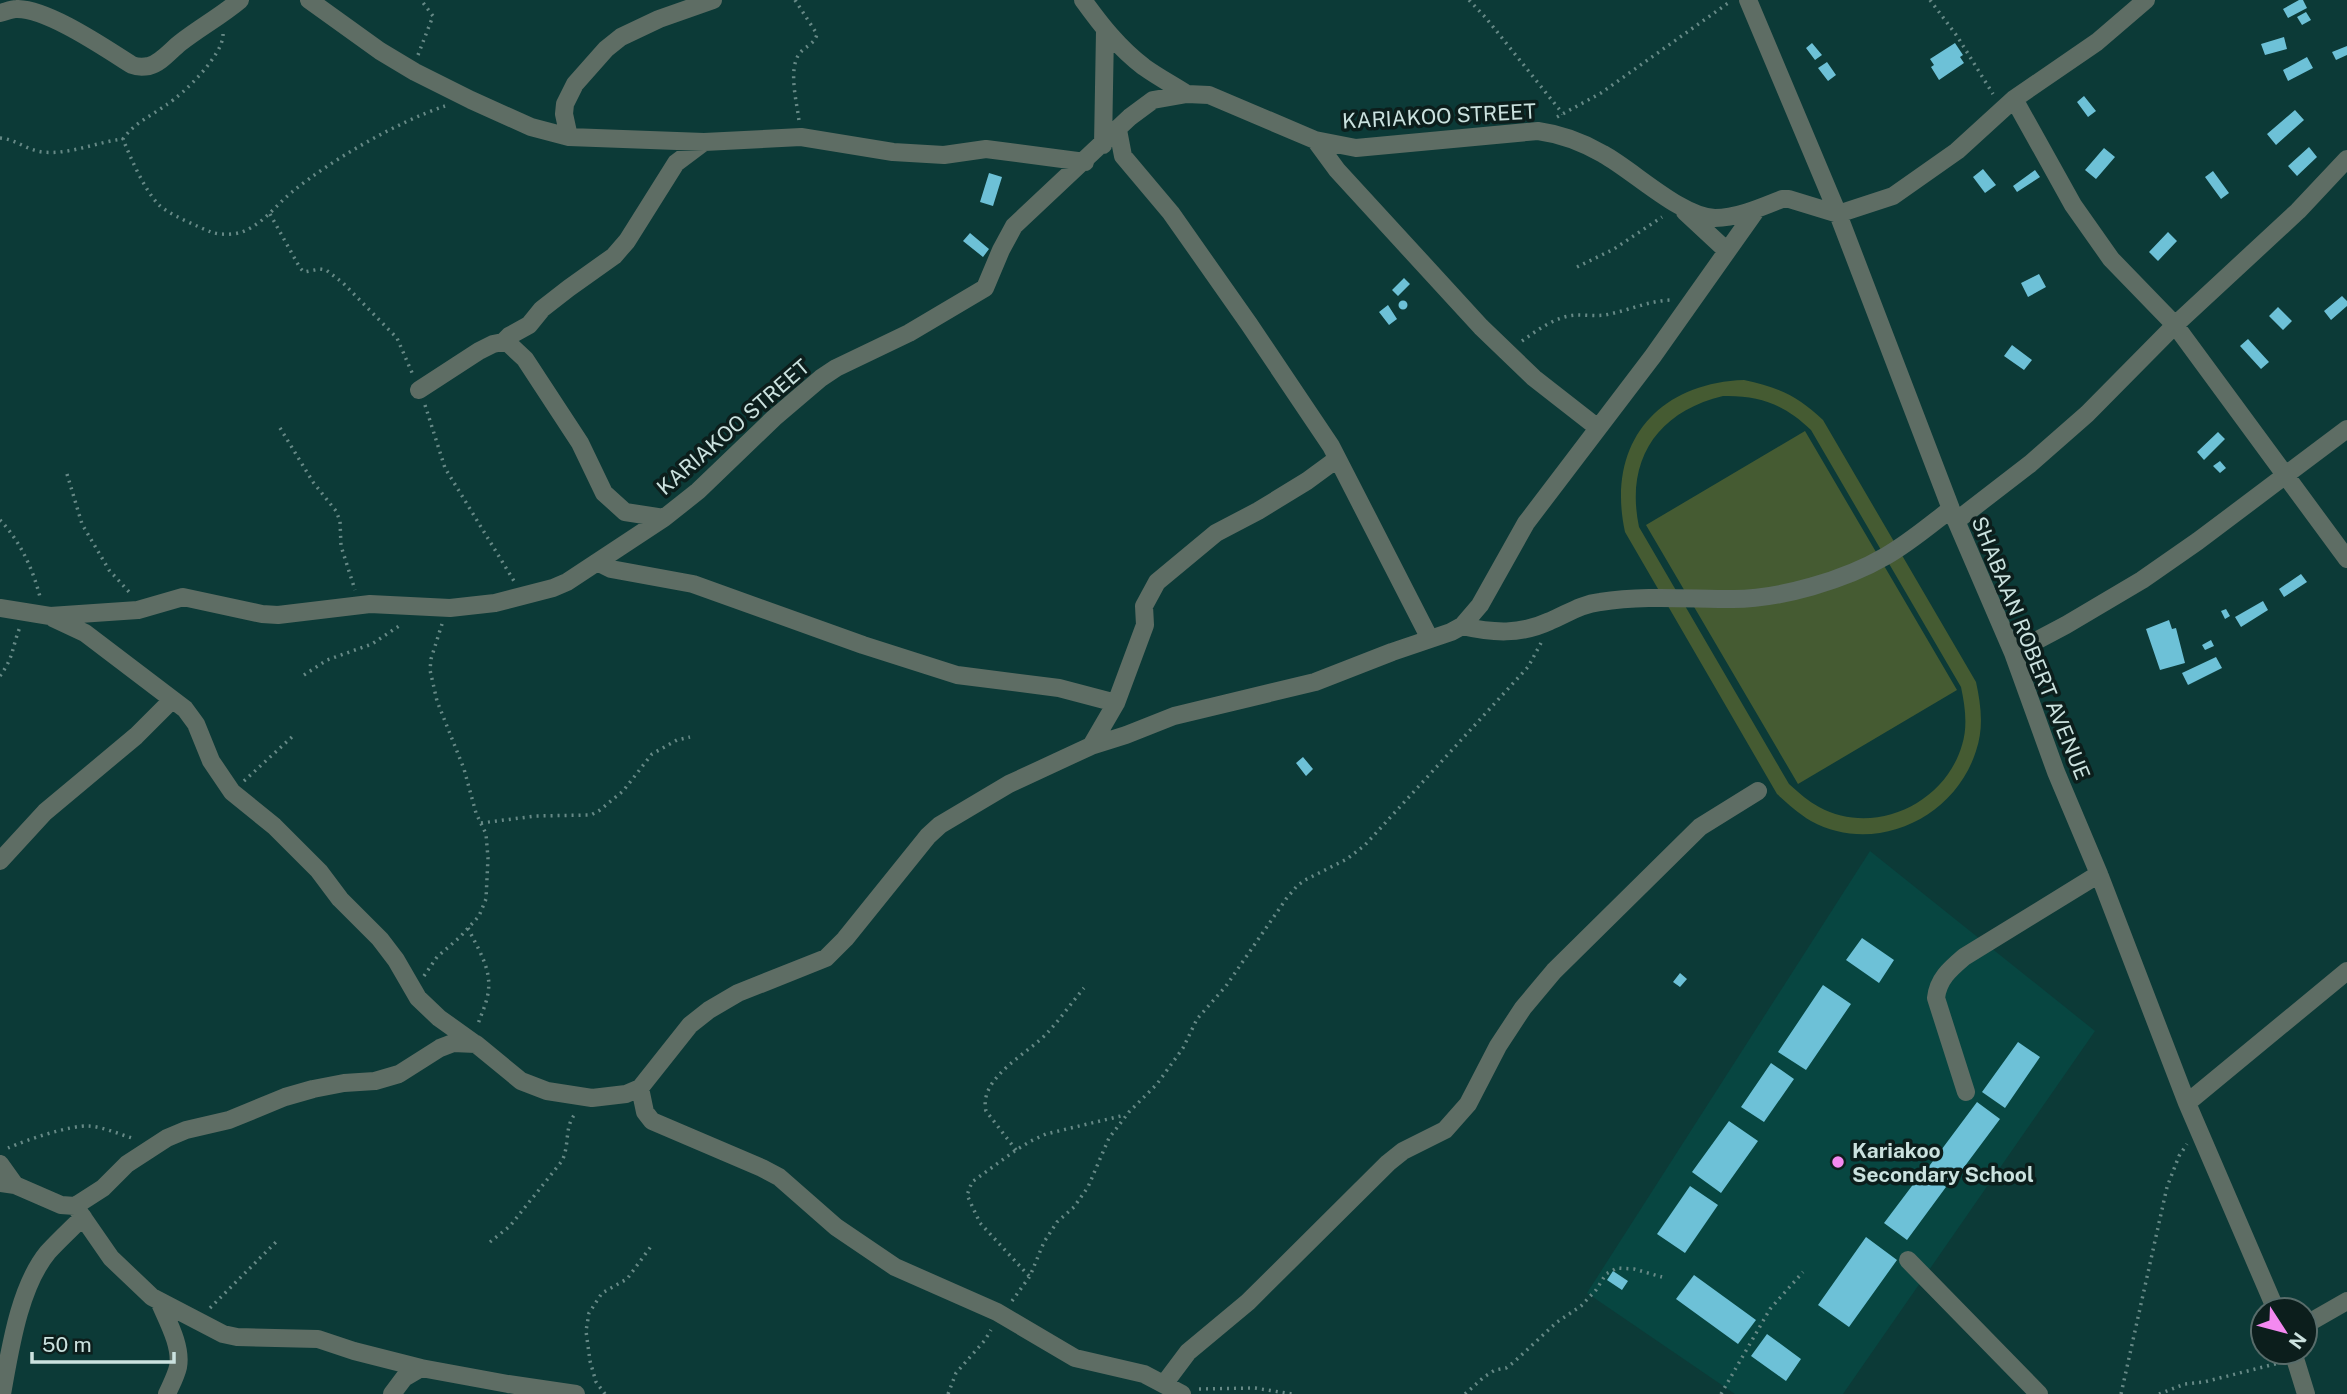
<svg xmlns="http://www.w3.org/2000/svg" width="2347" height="1394" viewBox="0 0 2347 1394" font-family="'Public Sans',sans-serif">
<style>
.built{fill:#074641}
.green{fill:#455b32;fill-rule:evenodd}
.building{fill:#6dc1d7}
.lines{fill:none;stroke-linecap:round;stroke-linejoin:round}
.path{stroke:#668986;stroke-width:3.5;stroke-dasharray:2 5;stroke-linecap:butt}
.minor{stroke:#5e6d64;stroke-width:18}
.poi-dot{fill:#f489f0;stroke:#0c1e1c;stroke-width:2.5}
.labels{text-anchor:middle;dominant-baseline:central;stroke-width:7;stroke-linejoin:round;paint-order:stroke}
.street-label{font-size:21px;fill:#cbe2df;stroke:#0c1e1c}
.poi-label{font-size:21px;font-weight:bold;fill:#cbe2df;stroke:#0c1e1c;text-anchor:start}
</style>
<rect width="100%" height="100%" fill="#0c3a37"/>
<path class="built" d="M1870,851l225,180 -252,363h-108l-148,-101z"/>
<path class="green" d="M1744,380c34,7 54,16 79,40l153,262c5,23 8,46 0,69 -21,67 -101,105 -165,70 -13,-8 -23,-17 -34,-27l-152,-262c-19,-87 31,-149 119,-152zM1723,396c37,-1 62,9 88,34l150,257c4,19 7,39 1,58 -17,59 -88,92 -143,62 -11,-6 -20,-14 -30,-23l-150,-257c-14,-67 18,-115 84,-131z
M1805,431l152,259 -159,94 -152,-259z"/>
<path class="building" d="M2299,0h4l4,8 -19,10 -5,-9z
M2306,12l5,8 -9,5 -5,-8z
M2284,37l3,12 -22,6 -4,-11z
M1812,43l10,12 -7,5 -9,-12z
M1955,43l8,12 -3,2 4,6 -25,17 -8,-13 3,-2 -4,-6z
M2347,46v9l-11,5 -4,-8z
M2307,57l6,11 -25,13 -5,-11z
M1827,62l9,13 -8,6 -10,-13z
M2084,96l12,15 -8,6 -11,-15z
M2295,110l9,10 -28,25 -9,-11z
M2309,147l8,10 -20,19 -9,-10z
M2104,148l11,9 -19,22 -11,-9z
M1983,169l13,16 -11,8 -12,-16z
M2035,170l5,7 -23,15 -4,-6z
M2213,171l16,22 -8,6 -16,-22z
M989,173l13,4 -9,29 -13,-4z
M2168,232l9,9 -19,20 -9,-9z
M970,233l19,16 -6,8 -20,-16z
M2039,274l7,13 -18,10 -7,-14z
M1404,278l6,6 -12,12 -6,-6z
M2342,296l5,5v5l-16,14 -7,-9z
M1398.5 305a4.5 4.5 0 1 1 9 0a4.5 4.5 0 1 1-9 0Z
M1388,305l9,14 -8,6 -10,-13z
M2278,307l14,14 -9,9 -14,-14z
M2248,339l21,23 -8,7 -21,-23z
M2012,345l20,15 -8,10 -20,-14z
M2218,432l7,7 -21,21 -7,-8z
M2220,461l6,7 -6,5 -7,-7z
M2301,574l6,8 -23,15 -5,-8z
M2263,601l5,9 -27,17 -6,-10z
M2226,609l4,7 -5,3 -4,-8z
M2169,620l3,9 4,-1 9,35 -25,7 -14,-41z
M2211,640l3,6 -9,4 -3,-5z
M2216,657l6,11 -34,17 -6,-12z
M1303,757l10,12 -7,7 -10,-13z
M1862,938l32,22 -15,23 -33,-23z
M1680,973l7,6 -7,8 -7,-5z
M1823,985l28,19 -45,66 -28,-18z
M2018,1042l22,15 -35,51 -23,-16z
M1771,1063l23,16 -30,43 -23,-15z
M1977,1102l23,17 -50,67 -23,-17z
M1729,1121l29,20 -37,52 -29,-21z
M1924,1170l22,17 -39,53 -23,-17z
M1690,1186l28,19 -33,48 -28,-19z
M1866,1237l31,23 -48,67 -31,-22z
M1613,1271l15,10 -6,9 -15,-10z
M1694,1275l62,45 -18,24 -62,-45z
M1767,1334l34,25 -15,22 -35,-25z"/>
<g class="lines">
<path class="path" d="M795,0l22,34c-2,10 -12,12 -18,20 -11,17 -2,48 0,67
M1469,0l17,18 77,96
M1930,0l27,36 36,58
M223,34c1,20 -39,60 -57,71 -15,11 -32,18 -43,34 7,18 22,52 36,66 9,9 40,22 52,27 9,3 22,3 31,0 21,-8 33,-26 50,-40 39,-32 105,-70 153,-86
M418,55l15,-39 -12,-16
M1557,117l44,-24 130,-92
M0,138c15,1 27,12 42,14 27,3 55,-10 81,-13
M270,214l30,54 4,4 16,-3 6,1 17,13 54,55 16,37
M1577,267l37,-18 48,-32
M1522,341c17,-12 34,-25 55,-26 9,0 19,1 28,0 22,-4 43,-14 65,-15
M425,405l20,63 69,113
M280,428l33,54 23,29 4,10 1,25 14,44
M67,474l15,50 27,46 22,24
M0,520c20,21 33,49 40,77
M304,675l23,-15 45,-16 30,-20
M0,676c14,-19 12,-29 20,-49
M244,781l49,-45
M481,823l55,-7 55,-1 9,-5 23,-19 29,-37 25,-14 13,-3
M468,928c11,23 26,44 19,70 -2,9 -6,17 -9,26
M424,976l13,-19 23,-20 19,-21 7,-17 2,-41 -2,-24 -10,-21 -12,-44 -27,-68 -7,-31 1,-11 11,-35
M8,1148c18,-8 62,-23 81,-22 14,1 30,8 43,12
M1016,1150l-30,-39c-8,-34 44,-58 63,-80 12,-13 23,-29 35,-43
M490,1242l20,-16 52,-65c8,-17 2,-33 13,-47
M1029,1276l-49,-53 -13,-28 5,-13 44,-32 15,-9 15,-7 79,-19
M1012,1301l18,-25 14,-34 13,-20 17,-15 14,-20 21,-49 20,-26 28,-28 26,-36 14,-29 29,-33 60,-87 11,-13 8,-6 42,-21 18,-14 163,-178 13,-24
M210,1308l66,-66
M1199,1389l56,-1 37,6
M605,1394l-9,-12 -6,-21 -4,-30 3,-18 13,-20 25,-14 25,-34
M948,1394l8,-21 29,-33 6,-10
M1465,1394l19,-17 11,-7 11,-2 8,-6 43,-40 24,-16 15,-16 10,-16 11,-6 17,1 28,8
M1721,1394l49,-85 33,-37
M2121,1394l46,-207 12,-31 8,-12
M2159,1394l26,-10 19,-2 75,-19"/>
<path class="minor" d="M309,0l71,51 35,21 56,28 60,27 38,10 135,5 97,-5 92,15 51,3 42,-6 99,13
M1083,0c18,25 36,48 61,67 14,10 29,18 43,27
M1748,0l90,214 113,295 62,144 43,119 43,102 88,229 89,207
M0,13c5,-1 11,-4 16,-4 31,-1 89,39 116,56 5,2 11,2 17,1 12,-3 21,-15 31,-23 19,-15 41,-27 60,-43
M2014,99l59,106 38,54 64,66 172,234
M1118,130l5,26 48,57 78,111 82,122 99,193
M569,137l-5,-23 1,-10 10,-20 31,-35 15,-12 38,-18 54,-19
M1315,140l22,30 144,157 53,51 64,50
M1103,145l2,-114
M1685,212l41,38
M503,342l6,-6 20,-11 13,-16 27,-21 45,-32 13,-15 49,-78 28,-21
M419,390l60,-39 14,-7 10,-2 6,2 16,15 55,84 24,50 21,19 39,6
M1956,521l74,-57 57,-50 88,-89 123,-114 49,-52
M597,562l14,7 82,15 170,61 94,30 102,13 57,15
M0,608l50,8 88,-6 45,-13 79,17 16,1 92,-11 80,4 45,-5 58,-15 14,-6 97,-64 34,-27 76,-73 47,-40 15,-10 73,-35 76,-45 16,-38 13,-24 116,-109 23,-17 34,-6 22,1 106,45 41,8 182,-17c22,3 46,12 65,23 31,17 78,63 112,64 22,0 47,-11 67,-19h7l49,15 55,-18 64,-45 57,-52 83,-57 49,-42
M53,618l32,15 100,76 11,15 15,37 21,31 42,34 45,45 21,28 40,40 16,21 22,38 21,20 35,25
M1462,626c31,7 58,9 88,-5 17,-7 31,-17 50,-19 44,-7 89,-3 133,-3 47,0 112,-19 153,-43 23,-13 44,-31 65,-47
M2013,653l53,-28 76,-45 56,-39 149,-112
M1091,746l25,-43 29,-78 -1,-19 13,-24 59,-49 42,-22 49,-30 30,-22
M0,861l45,-49 91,-76 36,-36
M640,1088l5,24 7,9 110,47 17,9 57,50 59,40 102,45 78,46 69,16 38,20
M1966,1092l-30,-94c2,-19 14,-29 28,-41l135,-83
M2187,1103l160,-132
M0,1164l15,21
M0,1183l15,2 46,20 14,1 28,-18 24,-24 40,-26 19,-8 43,-10 56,-23 28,-8 31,-6 31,-2 24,-7 41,-26 13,-5 23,1 45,37 26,10 45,7 34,-4 14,-6 50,-63 19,-15 29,-17 88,-35 19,-19 83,-103 12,-11 69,-41 82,-38 35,-11 48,-19 141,-34 77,-30 59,-20 11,-6 18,-21 46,-82 127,-167 104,-147
M75,1206l36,52 41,39 71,37 14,3 81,2 36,12 67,17 87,16 68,10
M1908,1260l131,134
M159,1301c8,19 23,45 19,66 -2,9 -7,18 -11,27
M2305,1325l42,-24
M2293,1352l13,42
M1164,1384l24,-32 60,-50 140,-139 15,-12 42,-21 23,-26 30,-58 25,-38 31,-37 146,-144 58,-36
M2,1394c8,-44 17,-107 46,-142 11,-12 23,-23 35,-35
M392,1394l12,-16 17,-10"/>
</g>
<circle class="poi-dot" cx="1838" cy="1162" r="7"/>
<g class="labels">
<g class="street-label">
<text transform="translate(1439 116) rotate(-3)">KARIAKOO STREET</text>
<text transform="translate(733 427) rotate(-41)">KARIAKOO STREET</text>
<text transform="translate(2031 648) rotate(68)">SHABAAN ROBERT AVENUE</text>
</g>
<g class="poi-label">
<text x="1852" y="1150">Kariakoo<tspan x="1852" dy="24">Secondary School</tspan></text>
</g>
</g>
<g transform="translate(2284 1331) rotate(126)"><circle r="33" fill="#0c1e1c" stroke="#586c6a" stroke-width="2"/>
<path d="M0-5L12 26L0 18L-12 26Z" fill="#f489f0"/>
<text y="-10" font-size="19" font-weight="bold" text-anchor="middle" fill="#cbe2df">N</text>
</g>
<path d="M32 1352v10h142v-10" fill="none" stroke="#cbe2df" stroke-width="3.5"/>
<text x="42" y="1352" font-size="21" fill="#cbe2df" stroke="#0c1e1c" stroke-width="5" paint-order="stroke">50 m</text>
</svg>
